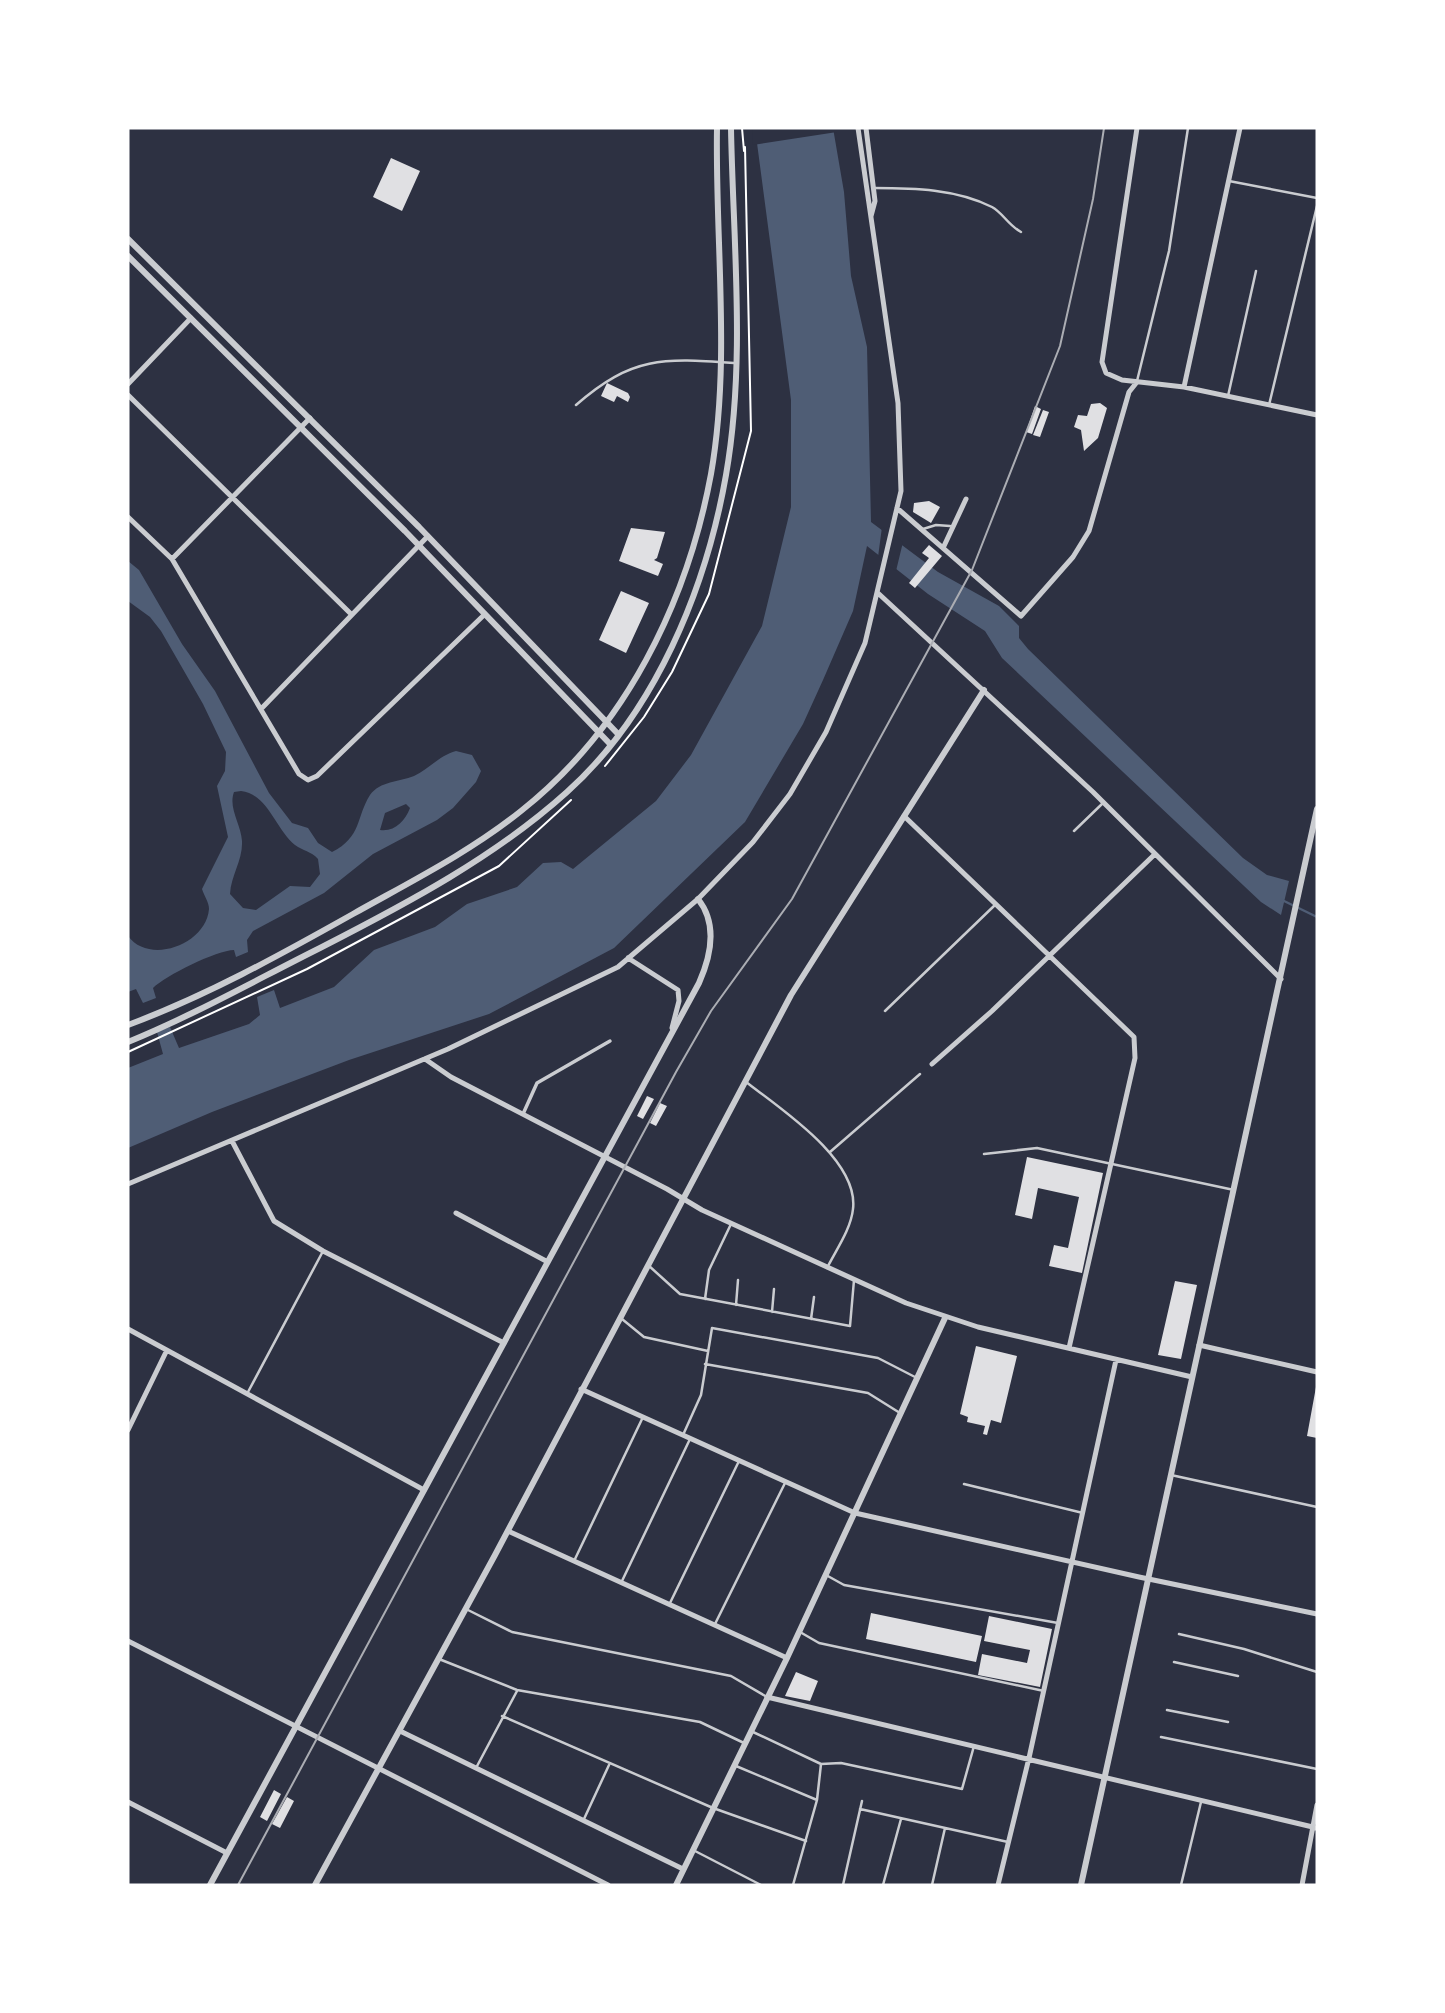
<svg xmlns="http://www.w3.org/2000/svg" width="1445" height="2013" viewBox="0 0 1445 2013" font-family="Overpass,sans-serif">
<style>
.water{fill:#4f5d75;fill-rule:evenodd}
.pier{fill:#2d3142}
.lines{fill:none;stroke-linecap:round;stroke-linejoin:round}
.stream{stroke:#4f5d75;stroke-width:2.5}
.building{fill:#e0e0e3}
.path{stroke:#fff;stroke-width:2}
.service{stroke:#caccd0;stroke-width:2.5}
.pedestrian{stroke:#caccd0;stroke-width:3.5}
.minor{stroke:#caccd0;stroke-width:5}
.tertiary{stroke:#caccd0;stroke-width:6}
.tram{stroke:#abadb3;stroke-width:2}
</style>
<rect width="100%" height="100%" fill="#2d3142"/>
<path class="water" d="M755,128h78l11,64 7,84 16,71 4,175 67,50 61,34 20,20v12l9,11 215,209 24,17 22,6 -8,34 -20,-13 -259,-244 -17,-27 -57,-37 -61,-48 -14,65 -30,69 -20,44 -58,98 -131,126 -125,66 -140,46 -137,52 -84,36v-80l35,-14 -6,-22 13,-5 9,21 70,-24 11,-9 -3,-18 17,-7 6,18 54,-21 40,-37 61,-23 32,-23 50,-17 26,-24 18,-1 12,7 83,-68 35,-46 71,-129 29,-119v-107z
M128,561l11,9 43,74 33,47 54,102 23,30 16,5 10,15 14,9c30,-15 24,-35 38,-57 10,-14 29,-13 44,-19 15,-7 26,-21 42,-25l16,4 9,16 -5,11 -23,26 -16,12 -64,34 -49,39 -71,38 -6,9 1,12 -12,5 -2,-7c-17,0 -69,26 -81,38l3,10 -13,5 -7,-14 -8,3v-56c21,29 78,9 81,-27 0,-7 -5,-13 -7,-20l26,-52 -11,-51 8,-15 1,-19 -23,-48 -42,-73 -11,-14 -22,-16zM241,791c27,3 35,39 54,54 8,6 16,6 23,14l2,15 -10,13 -20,-1 -34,24 -13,-2 -13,-14c1,-19 13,-34 12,-53 -1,-17 -14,-33 -8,-49zM406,804l4,4c-5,13 -15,24 -30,22l5,-17z"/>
<path class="pier" d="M752,128h85v4l-84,13z
M882,527l21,15 -7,29 -18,-14z"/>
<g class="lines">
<path class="stream" d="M1282,900l35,17"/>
</g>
<path class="building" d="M391,158l29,13 -18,40 -29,-14z
M607,383l21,10 2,4 -2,5 -11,-6 -3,6 -13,-6z
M1100,403l7,5 -9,30 -14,13 -3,-21 -7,-3 4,-12 9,1 4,-12z
M1035,406l6,3 -9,25 -6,-2z
M1043,410l6,2 -9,25 -7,-2z
M929,501l11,6 -9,16 -18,-11 1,-9z
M631,528l34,4 -8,26 -3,2 9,4 -5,12 -39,-15z
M929,545l13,11 -27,32 -6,-5 20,-25 -7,-5z
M621,591l28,12 -23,50 -27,-13z
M647,1096l7,3 -11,20 -6,-3z
M660,1103l7,3 -11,20 -6,-3z
M1027,1157l76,16 -21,100 -33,-7 5,-21 14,3 11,-51 -41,-9 -6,31 -17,-4z
M1175,1281l22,4 -16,74 -23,-4z
M976,1346l41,10 -16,67 -10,-3 -4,15 -4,-1 2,-8 -18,-4 1,-5 -8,-3z
M1316,1387h1v51l-10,-2z
M871,1613l111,23 -6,26 -110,-23z
M989,1616l63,13 -12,58 -62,-12 4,-21 45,9 3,-13 -46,-9z
M796,1672l22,9 -8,20 -25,-5z
M274,1790l7,4 -14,27 -7,-4z
M287,1797l7,4 -14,27 -8,-4z"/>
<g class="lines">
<path class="path" d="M742,128l2,23
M605,766l39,-49 28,-45 37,-78 42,-163 -6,-284
M128,1052l179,-83 192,-103 72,-66"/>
<path class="service" d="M1229,181l88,17
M874,188c40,0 82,1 118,19 11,6 16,18 29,25
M1137,381l32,-130 19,-123
M1228,396l28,-125
M576,405c56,-49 87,-47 158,-42
M1269,405l48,-199
M923,529l13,-4 14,1
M1074,831l29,-28
M885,1011l110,-106
M746,1082c35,27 113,78 107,127 -2,20 -17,41 -26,59
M830,1152l90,-78
M984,1154l53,-6 197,42
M648,1265l32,29 170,32 4,-46
M705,1299l4,-29 22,-46
M736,1305l2,-25
M772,1312l2,-23
M622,1319l22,18 64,14
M811,1319l3,-22
M705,1364l163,29 32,20
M248,1392l74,-139
M683,1435l18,-40 11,-67 166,30 37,19
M1171,1475l146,32
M964,1484l119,29
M575,1559l68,-142
M826,1575l18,10 214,38
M622,1581l68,-142
M670,1603l69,-142
M468,1610l44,22 219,44 36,21
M715,1624l70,-141
M800,1632l19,11 225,48
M1179,1634l65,15 73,23
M439,1659l78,31 183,32 44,21
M1174,1662l64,14
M1167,1710l61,12
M502,1716l211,92 93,33
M753,1732l68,32 20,-1 121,26 12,-43
M1161,1737l156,32
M736,1766l81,34
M476,1768l41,-77
M860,1809l148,33
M584,1819l25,-54
M695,1851l66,34
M793,1885l24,-85 4,-36
M843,1885l19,-84
M883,1885l18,-66
M932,1885l13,-57
M1181,1885l20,-83"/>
<path class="pedestrian" d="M523,1114l14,-31 73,-42"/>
<path class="minor" d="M866,128l9,73 -4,15
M1137,128l-35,234 4,11 16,7 62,7 133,28
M128,384l63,-66
M1184,387l56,-259
M128,395l223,219
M897,508l124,108 52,-59 16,-26 40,-139 8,-10
M128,517l44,42 127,215 9,6 9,-4 168,-162
M944,546l22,-47
M172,559l138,-141
M879,594l214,198 188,187
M261,709l167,-173
M904,816l230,221 1,21 -66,290
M628,958l50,32 1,11 -7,27
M425,1059l26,18 216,112 35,21 204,93 72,24 214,50
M932,1064l60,-53 162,-156
M232,1141l42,80 49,30 181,92
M128,1184l320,-135 170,-82 80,-68 55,-57 37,-48 36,-62 39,-89 36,-152 -3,-88 -40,-275
M456,1213l90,48
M128,1329l296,161
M1199,1345l118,27
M581,1389l274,124 284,64 178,37
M128,1430l38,-78
M508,1531l279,127
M128,1641l480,244
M767,1697l550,131
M400,1731l283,138
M128,1802l99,51
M998,1885l31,-127 87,-398
M1302,1885l15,-80"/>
<path class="tertiary" d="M128,239l291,288 200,208
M128,256l277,275 206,214
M128,1025c78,-29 152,-70 225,-111 57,-32 117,-62 168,-103 104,-82 166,-208 190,-337 20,-113 4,-232 6,-346
M128,1042c66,-27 128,-62 192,-94 86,-44 175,-91 247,-156 88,-79 139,-203 159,-317 20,-114 7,-233 5,-347
M210,1885l489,-902c12,-27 19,-59 -1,-84
M315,1885l180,-330 296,-560 193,-305
M676,1885l111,-227 158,-340
M1081,1885l236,-1076"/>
<path class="tram" d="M238,1885l438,-813 35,-61 81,-112 180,-329 88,-224 33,-147 11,-71"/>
</g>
<rect width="1445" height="2013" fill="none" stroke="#ffffff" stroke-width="259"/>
</svg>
